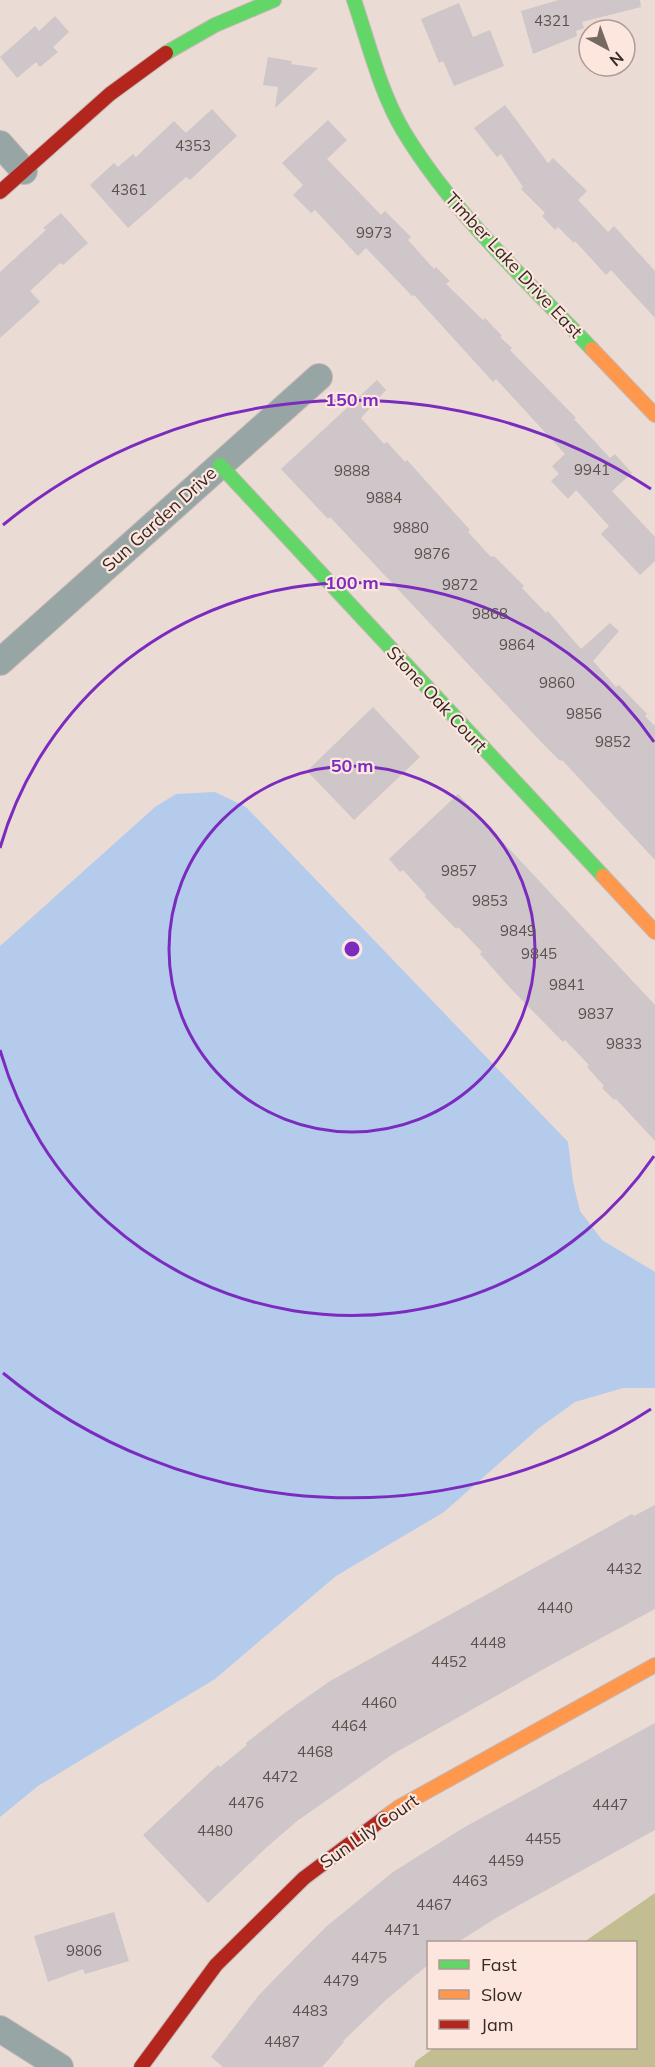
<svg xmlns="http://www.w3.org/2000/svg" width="655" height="2067" viewBox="0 0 655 2067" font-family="Mulish,sans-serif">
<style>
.forest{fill:#c2be91}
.water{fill:#b4cbec}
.building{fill:#cec6c8}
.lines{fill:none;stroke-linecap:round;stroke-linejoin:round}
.street-casing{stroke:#c5b8b4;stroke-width:28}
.fast-casing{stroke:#c5b8b4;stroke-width:16}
.slow-casing{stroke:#c5b8b4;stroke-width:16}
.jam-casing{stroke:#c5b8b4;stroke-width:16}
.street{stroke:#98a5a5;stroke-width:26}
.fast{stroke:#63d668;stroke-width:14}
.slow{stroke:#ff974d;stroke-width:14}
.jam{stroke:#b3261e;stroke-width:14}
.ring{fill:none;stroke:#7b2cbf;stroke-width:3}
.labels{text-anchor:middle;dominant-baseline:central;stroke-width:4.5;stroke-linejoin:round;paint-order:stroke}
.number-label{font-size:15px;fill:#5b514e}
.street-label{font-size:18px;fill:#352a26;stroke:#fde6dd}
.centre{fill:#7b2cbf;stroke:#fde6dd;stroke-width:3}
.ring-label{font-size:18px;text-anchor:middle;font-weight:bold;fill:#7b2cbf;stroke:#fde6dd;stroke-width:4.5;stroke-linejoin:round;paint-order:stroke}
</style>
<rect width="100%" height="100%" fill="#ebdbd5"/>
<path class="forest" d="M655,1893v174h-241l2,-6 18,-13h202v-106h-52z"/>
<path class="water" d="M215,792l31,15 322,335 5,40 7,29 22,29 53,32v116h-32l-48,14 -36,26 -95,84 -108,64 -121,103 -177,107 -38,31v-871l155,-139 21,-13z"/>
<path class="building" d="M559,0h81l1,7 -59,15 2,6 -8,3 1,5 -44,18 -12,-43z
M459,3l14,34 17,-7 14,36 -50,20 -11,-25 -4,2 -18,-44z
M55,16l14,16 -16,15 5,5 -18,15 -4,-5 -19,16 -17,-21 35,-31 4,5z
M268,57l24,4 -1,3 27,4 -43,40 3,-21 -15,-2z
M505,105l43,58 5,-5 34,33 -9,9 30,32 6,-6 41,45v47l-44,-48 -5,5 -31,-34 -1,2 -16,-16 -3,3 -13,-14 3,-3 -24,-24 2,-2 -22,-33 -4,3 -23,-29z
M212,109l25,27 -47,44 -4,-3 -58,51 -38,-43 24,-22 4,4 15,-13 3,3 38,-36 12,12z
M328,120l19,20 -20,19 54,56 4,-4 26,26 -3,3 26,29 2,-2 14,14 -4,3 37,36 2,-2 17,18 -2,1 12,11 -2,2 66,68 -2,1 36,39 5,-4 17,19 -20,18 43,46v24l-15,14 -39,-41 8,-8 -33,-36 -8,9 -17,-18 8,-7 -7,-8 13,-12 -69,-75 -3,3 -79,-87 -2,1 -46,-48 -8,8 -43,-46 -4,3 -18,-18 10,-10 -21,-22z
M61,213l27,30 -25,22 -3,-2 -30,28 10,11 -40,36v-66l46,-42 -3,-2z
M377,380l9,10 -25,28 23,26 3,-2 18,20 2,-2 63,70 -2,2 23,25 3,-1 30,30 -2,2 24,25 2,-2 33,38 29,-26 9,8 -26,30 23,26 3,-2 28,29 -2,2 10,10v134l-93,-100 -2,1 -16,-16 -214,-228 -2,2 -47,-50z
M373,707l47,50 -66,63 -47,-49z
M458,794l197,211v136l-39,-42 -2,1 -12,-12 2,-2 -17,-19 2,-2 -24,-25 -2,2 -51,-52 -32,-36 2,-2 -24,-25 -2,2 -31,-32 1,-2 -23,-25 -3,2 -11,-13z
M655,1505v104l-106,57 -156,88 -96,67 -30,26 -59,56 -65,-68 75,-70 2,2 27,-22 -1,-2 40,-31 44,-31 302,-167 2,2z
M655,1723v107l-159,88 -38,24h-29v22l-42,35 -44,42 1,1 -22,25h-99l-12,-10 48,-62 36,-37 32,-32 66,-54 70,-44z
M114,1912l15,49 -44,13 -2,-5 -35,13 -14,-46z"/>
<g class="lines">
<defs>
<path id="street" d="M0,144l24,27
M0,662l319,-285
M0,2029l60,38"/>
<path id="fast" d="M354,0c15,44 26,92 50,132 50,82 122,148 188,217
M166,53l49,-28 59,-25
M220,465l383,411"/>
<path id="slow" d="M592,349l63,66
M603,876l52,56
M384,1818l15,-11 256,-142"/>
<path id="jam" d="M0,192l110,-98 56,-41
M141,2067l75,-102 88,-87 80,-60"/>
</defs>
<use href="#street" class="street-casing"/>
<use href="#fast" class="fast-casing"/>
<use href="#slow" class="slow-casing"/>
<use href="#jam" class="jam-casing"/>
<use href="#street" class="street"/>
<use href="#fast" class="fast"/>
<use href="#slow" class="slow"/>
<use href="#jam" class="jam"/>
</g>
<g class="ring">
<circle cx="352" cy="949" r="183"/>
<path d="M654 1156A366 366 0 0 1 0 1050M0 848A366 366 0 0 1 654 742"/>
<path d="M651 1409A549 549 0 0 1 3 1373M3 525A549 549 0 0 1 651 489"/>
</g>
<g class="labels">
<g class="number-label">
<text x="552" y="20">4321</text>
<text x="193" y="145">4353</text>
<text x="129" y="189">4361</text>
<text x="374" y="232">9973</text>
<text x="592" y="469">9941</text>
<text x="352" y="470">9888</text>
<text x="384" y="497">9884</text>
<text x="411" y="527">9880</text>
<text x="432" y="553">9876</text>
<text x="460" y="584">9872</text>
<text x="490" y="613">9868</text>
<text x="517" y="644">9864</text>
<text x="557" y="682">9860</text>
<text x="584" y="713">9856</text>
<text x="613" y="741">9852</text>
<text x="459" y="870">9857</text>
<text x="490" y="900">9853</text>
<text x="518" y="930">9849</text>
<text x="539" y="953">9845</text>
<text x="567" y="984">9841</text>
<text x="596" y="1013">9837</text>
<text x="624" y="1043">9833</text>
<text x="624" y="1568">4432</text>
<text x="555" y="1607">4440</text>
<text x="488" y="1642">4448</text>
<text x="449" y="1661">4452</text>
<text x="379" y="1702">4460</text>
<text x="349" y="1725">4464</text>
<text x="315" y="1751">4468</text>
<text x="280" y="1776">4472</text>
<text x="246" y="1802">4476</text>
<text x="610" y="1804">4447</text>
<text x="215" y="1830">4480</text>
<text x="543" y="1838">4455</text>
<text x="506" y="1860">4459</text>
<text x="470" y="1880">4463</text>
<text x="434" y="1904">4467</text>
<text x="402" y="1929">4471</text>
<text x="84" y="1950">9806</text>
<text x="369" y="1957">4475</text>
<text x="341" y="1980">4479</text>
<text x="310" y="2010">4483</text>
<text x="282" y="2041">4487</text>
</g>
<g class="street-label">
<text transform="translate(514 265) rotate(47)">Timber Lake Drive East</text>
<text transform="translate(159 519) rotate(-42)">Sun Garden Drive</text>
<text transform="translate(437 699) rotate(47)">Stone Oak Court</text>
<text transform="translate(369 1831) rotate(-35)">Sun Lily Court</text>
</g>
</g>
<circle cx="352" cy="949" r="9" class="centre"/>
<g class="ring-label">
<text x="352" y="406">150 m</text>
<text x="352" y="589">100 m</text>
<text x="352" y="772">50 m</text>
</g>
<rect x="427" y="1941" width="210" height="108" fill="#fde6dd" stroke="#ad9b94" stroke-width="1.5"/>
<rect x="439" y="1960" width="30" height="9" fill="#63d668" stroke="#ad9b94" stroke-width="1.5"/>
<text x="481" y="1971" font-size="18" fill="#352a26">Fast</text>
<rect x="439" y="1990" width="30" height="9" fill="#ff974d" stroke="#ad9b94" stroke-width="1.5"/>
<text x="481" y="2001" font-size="18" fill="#352a26">Slow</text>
<rect x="439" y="2020" width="30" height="9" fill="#b3261e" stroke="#ad9b94" stroke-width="1.5"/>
<text x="481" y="2031" font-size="18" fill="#352a26">Jam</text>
<g transform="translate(607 48) rotate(139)"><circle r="28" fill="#fde6dd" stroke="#ad9b94" stroke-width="1.5"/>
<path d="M0-4.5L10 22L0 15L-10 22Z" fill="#756863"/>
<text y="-9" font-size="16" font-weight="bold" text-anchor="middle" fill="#352a26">N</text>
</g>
</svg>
